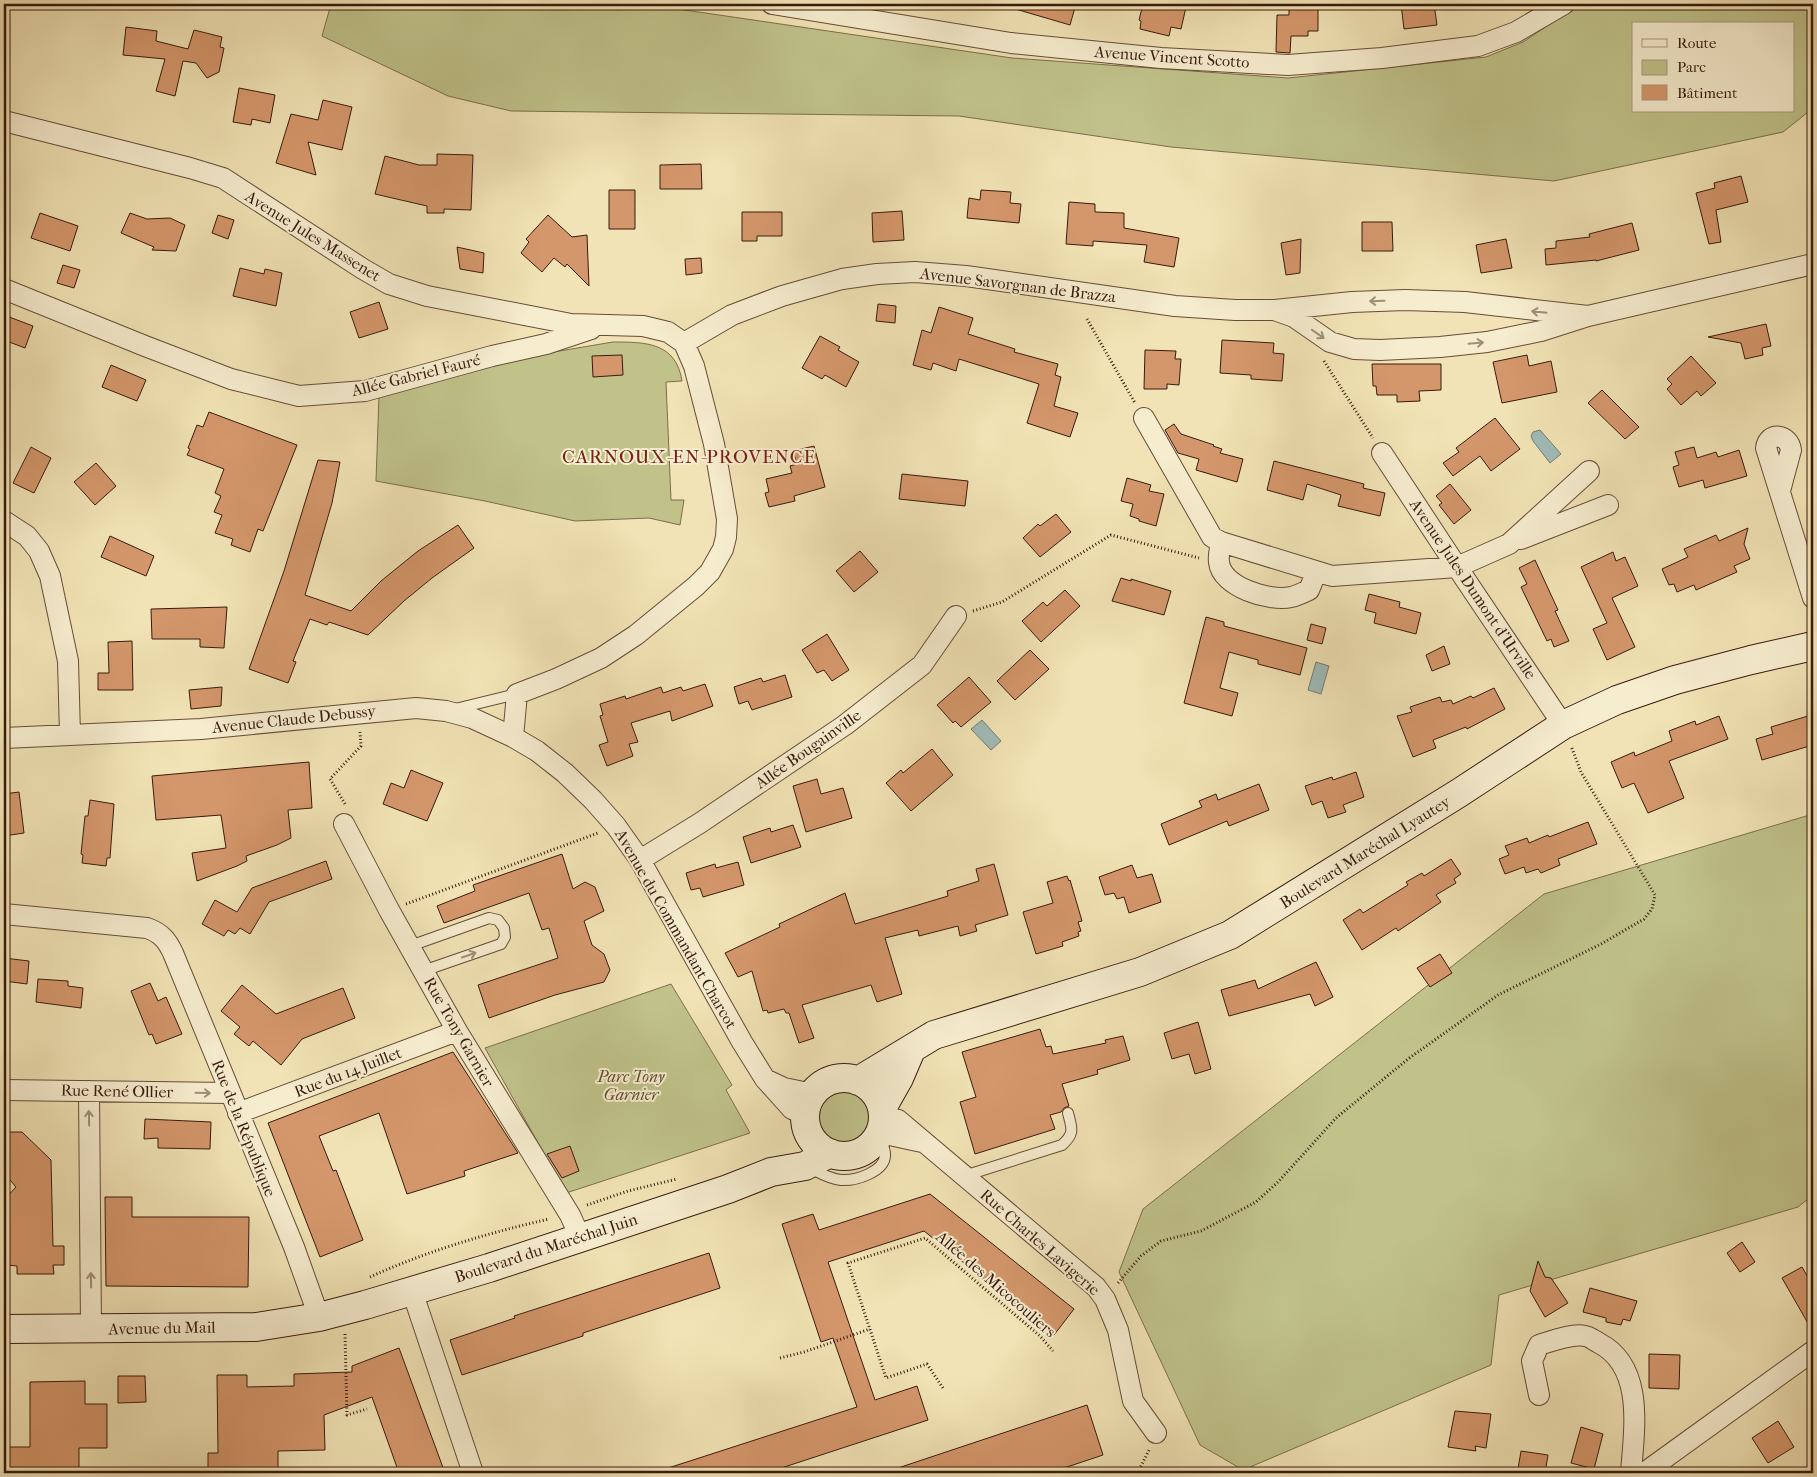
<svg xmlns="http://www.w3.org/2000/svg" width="1817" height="1477" viewBox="0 0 1817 1477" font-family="'IM FELL French Canon',serif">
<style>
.green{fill:#c0c28a;stroke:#7c6e4c;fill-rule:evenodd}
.water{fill:#9fbbb8;stroke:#767b74}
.building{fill:#d4976b;stroke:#391a0f}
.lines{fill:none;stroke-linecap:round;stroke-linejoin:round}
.service-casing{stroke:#674c38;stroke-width:12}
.minor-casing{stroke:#674c38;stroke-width:22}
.secondary-casing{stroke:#391a0f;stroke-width:30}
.path{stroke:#391a0f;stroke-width:3;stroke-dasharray:1 2.5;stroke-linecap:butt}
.service{stroke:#f6edcf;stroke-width:10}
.minor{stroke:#f6edcf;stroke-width:20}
.secondary{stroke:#f6edcf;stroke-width:28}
.oneway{stroke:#a18e79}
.labels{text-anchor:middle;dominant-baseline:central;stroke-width:4;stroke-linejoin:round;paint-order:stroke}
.street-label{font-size:16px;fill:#391a0f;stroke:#f6edcf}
.park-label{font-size:16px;font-style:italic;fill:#624c34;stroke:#f6edcf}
.quarter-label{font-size:19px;letter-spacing:1px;fill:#7a1f14;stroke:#f6edcf}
</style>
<rect width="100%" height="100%" fill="#f1e3b5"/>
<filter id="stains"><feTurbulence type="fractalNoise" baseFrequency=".004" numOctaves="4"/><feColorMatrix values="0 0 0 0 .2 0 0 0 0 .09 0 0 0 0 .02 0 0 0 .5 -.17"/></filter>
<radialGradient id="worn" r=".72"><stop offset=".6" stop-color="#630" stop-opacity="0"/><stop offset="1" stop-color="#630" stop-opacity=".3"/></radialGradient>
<path class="green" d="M331,4h313l368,54 276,20 198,-21 37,-15 57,-38h233v104l-30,24 -229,49 -383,-34 -212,-31 -448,-5 -63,-15 -126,-60zM1633,24h160v87h-160z
M613,342c32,0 63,0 69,39l-16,1 5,118h13l-4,25 -31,-7 -74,3 -90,-20 -109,-20 3,-85 121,-35z
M1813,814v381l-15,12 -299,88 -8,70 -248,105 -43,-25 -81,-173 24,-63 401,-315z
M671,984l61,101 -6,5 24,43 -184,60 -81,-145z
M814 1117a29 29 0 1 1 58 0a29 29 0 1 1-58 0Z"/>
<path class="water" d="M1540,430l21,24 -11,9 -17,-22 -2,-5 2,-4z
M1316,662l13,4 -8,28 -13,-4z
M982,720l19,21 -10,9 -20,-21z"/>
<path class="building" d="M1012,4h64l-6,21 -58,-17z
M1143,4h30l13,3 -5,22 -10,-2 -2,9 -29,-7 1,-8 -2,-1z
M1289,4h29v27h-10v5h-17l-1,17 -14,-1 1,-37h12z
M1401,4h33l3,21 -33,4z
M126,27l31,4 -1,10 32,8 6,-19 28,7 -2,10 4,1 -5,24 -12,6 -11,-15 -13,-2 -8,35 -19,-5 9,-32 -42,-4z
M239,88l36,7 -5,28 -18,-4 -1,6 -18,-3z
M323,100l29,7 -10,43 -34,-8 8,33 -40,-12 15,-49 27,6z
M437,154l36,1 -2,55 -27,-1v4h-17v-7l-52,-12 10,-38 34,9h18z
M701,164l1,25h-42v-24z
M1741,176l7,26 -32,8 5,32 -12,2 -13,-51 19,-5 -1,-5z
M609,190h26v39h-26z
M981,190l30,2 -1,11 11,1 -2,19 -52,-5 2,-20 11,2z
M1069,202l26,2v8l29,1v15l55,10 -5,29 -30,-5 3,-17 -54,-4v5l-27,-2z
M902,211l2,29 -31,2 -1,-29z
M742,212h40v24h-25v5h-15z
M40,213l38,13 -8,25 -39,-13z
M130,213l17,6 23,-1 15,7 -9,26 -24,-1 2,-3 -33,-14z
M218,215l16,5 -6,19 -16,-6z
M548,215l24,22 15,-2 2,51 -22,-22 -2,3 -11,-9 -12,14 -21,-19 8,-11 -3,-3z
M1362,222h30l1,29h-31z
M1632,223l7,27 -43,11v-1l-50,5 -1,-16 11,-1v-7l34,-4 -1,-3z
M1301,239l-1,34 -14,2 -5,-32z
M1506,239l6,29 -31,5 -5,-28z
M457,247l27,6 -1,20 -23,-4z
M701,258l1,15 -16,2 -1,-16z
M63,265l17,5 -6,18 -17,-5z
M240,268l24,6 1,-5 17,4 -6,33 -43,-10z
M379,302l9,27 -29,9 -9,-26z
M878,304l18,2 -1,17 -19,-2z
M939,307l34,11 -5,16 47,15 -1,3 44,12 -3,11 6,2 -7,29 24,7 -8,24 -43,-14 12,-39 -80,-25 -3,12 -23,-8 -2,7 -18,-5 9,-35 9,3z
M4,315l29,11 -8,22 -21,-8z
M1766,324l5,22 -9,2 1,7 -18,4 -4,-16 -33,-6z
M820,336l20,11 -2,3 21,12 -13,25 -21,-12 -3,4 -20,-11z
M1222,340l52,3 -1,10 11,1 -2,27 -31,-2v-4l-31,-2z
M1145,350l31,1 -1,8h6l-2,26 -12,-1v5h-23z
M622,355l1,20 -30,2 -1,-21z
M1527,355l2,11 22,-5 6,31 -55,11 -9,-41z
M1691,356l25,27 -15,13 -4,-5 -16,14 -14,-16 5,-5 -5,-5z
M1372,364h69v26l-22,1 1,10 -23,1v-7h-20l-1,-9h-3z
M111,365l35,15 -9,21 -35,-14z
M1602,390l37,37 -14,12 -37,-36z
M209,412l88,33 -34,86 -5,-2 -8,23 -19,-7 2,-6 -18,-6 7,-18 -8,-3 7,-16 -6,-3 9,-24 -37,-14 3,-6 -2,-1 9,-23 6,2z
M1495,418l25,31 -29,22 -11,-15 -27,20 -10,-13 16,-11 -3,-4z
M1174,424l7,10 33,11 -1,1 9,3 -2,4 23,6 -6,23 -41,-12 3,-11 -21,-6 -13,-23z
M814,446l11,41 -31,9 1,5 -26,6 -4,-14 4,-1 -3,-13 26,-6 -2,-7 7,-2 -4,-13z
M31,447l20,11 -17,35 -21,-10z
M1694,447l3,11 19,-6 2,5 21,-7 8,26 -42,12 -2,-8 -24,7 -6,-20 6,-2 -4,-13z
M318,460l22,2 -8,41 -27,92 46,16 30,-30 37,-30 40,-26 16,23 -42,30 -28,23 -36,34 -39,-13 -2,3 -17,-6 -17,42 3,1 -8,21 -39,-14 35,-98z
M1274,461l90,23 -1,4 22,5 -5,23 -42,-10 3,-11 -34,-11 -4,16 -36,-10z
M96,463l20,23 -21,19 -21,-23z
M902,474l66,7 -3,25 -66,-7z
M1127,478l24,7 -2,6 15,3 -8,32 -17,-5v-2l-9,-3 3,-12 -12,-3z
M1450,484l21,26 -17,14 -15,-19 3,-2 -6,-7z
M1056,514l15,18 -31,25 -17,-19 15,-14 2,2z
M1748,528l-4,16 6,15 -16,7 3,6 -41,18 -2,-5 -17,7 -3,-8 -5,1 -7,-16 26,-12 -4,-8 32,-14 3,6z
M110,536l44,20 -8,20 -45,-19z
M860,551l18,21 -24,20 -18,-21z
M1613,552l3,9 9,-4 13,29 -26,12 23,49 -28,13 -14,-31 14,-6 -26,-56z
M1535,560l23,50 -3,1 14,30 -15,6 -3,-8 -4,2 -26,-54 6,-3 -8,-16z
M1121,578l10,3v-2l40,12 -7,24 -52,-14z
M1065,590l15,16 -39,36 -19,-21 21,-19 4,4z
M1369,594l31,8 -1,5 22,6 -5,21 -42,-11 2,-10 -11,-3z
M227,607l-3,41 -24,-1v-8h-48l-1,-30z
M1206,617l18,5v4l83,22 -7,27 -42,-11v-4l-29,-8 -9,36 18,5 -6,23 -48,-13z
M1311,624l15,4 -4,16 -15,-4z
M827,634l22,36 -17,11 -8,-11 -7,3 -15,-23z
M132,641l1,49h-35v-17h11l-1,-31z
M1444,646l6,18 -18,7 -6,-16z
M1030,650l19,19 -34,31 -18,-19z
M785,675l7,22 -40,13 -4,-9 -9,3 -5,-17 27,-9 2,4z
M969,677l22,25 -30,25 -6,-6 -2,2 -16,-18z
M705,684l8,22 -41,15 -2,-10 -39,12 7,19 -9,2 4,12 -26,10 -8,-21 9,-3 -8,-26 3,-1 -3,-11 25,-8 1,3 35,-12 2,6 18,-6 2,4z
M222,687l-1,19 -30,3 -2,-19z
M1494,688l11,21 -38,20 -1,-2 -33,13 3,8 -23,9 -16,-41 15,-4 -2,-5 30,-10 2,5 9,-2 2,4 18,-8 2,2z
M1719,716l9,23 -59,22 15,37 -36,15 -14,-30 -12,5 -11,-26 23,-10 1,4 37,-15 -3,-10 26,-10 1,4z
M1808,716l5,18v11l-51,15 -6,-21 17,-5 -2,-7z
M932,749l21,26 -42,36 -25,-28 15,-13 2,3z
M309,762l3,46 -24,2 3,28 -14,7 -31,11 1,5 -10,5 -40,15 -5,-28 34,-5 -5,-33 -65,5 -4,-44z
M411,770l32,13 -16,38 -44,-17 8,-21 13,5z
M1356,772l8,25 -21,8 3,7 -18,6 -6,-17 -10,4 -7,-19 27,-9 1,3z
M817,779l4,15 22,-6 9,30 -46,14 -13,-46z
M1259,784l10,26 -40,16 -2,-5 -58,24 -8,-21 41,-17 -3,-6 17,-7 2,6z
M19,792l5,41 -20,3v-42z
M90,800l24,4 -4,54h-3l-1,8 -24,-3 1,-8 -2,-1 4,-38h3z
M1588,822l9,22 -39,15 2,6 -19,8 -3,-4 -12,4 -2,-6 -19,7 -6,-15 10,-4 -4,-9 22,-8 2,5 19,-8 1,2z
M793,825l8,22 -50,16 -8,-26 27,-9 1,4z
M562,854l11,35 12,-7 10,5 9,24 -20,10 8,24 12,9 6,16 -6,12 -49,13 -66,23 -11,-33 80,-27 -9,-30 -7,2 -13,-37 -85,30 -7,-17 38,-15 -2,-6z
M1451,859l10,15 -7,5 2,4 -20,12 5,7 -43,29 -2,-3 -34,22 -19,-30 17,-11 3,4 45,-28 -2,-3 16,-9 2,3z
M326,861l6,18 -63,23 -19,32 -10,-6 -5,6 -7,-4 -4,6 -22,-12 13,-24 22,12 15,-24z
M738,862l6,23 -41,12 -3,-9 -9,2 -5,-17 29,-9 1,4z
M994,864l14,51 -33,10 2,6 -17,5 -2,-10 -39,10 -1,-6 -33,8 17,56 -25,8 -6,-17 -69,20 12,33 -15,5 -10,-30h-3l-2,-4 -16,4 -1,-3 -4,1 -11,-40 -14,6 -13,-24 55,-26 -1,-3 66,-31 10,31 93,-28 -1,-5 32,-10 -3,-12z
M1132,865l5,13 15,-4 9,28 -32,11 -5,-16 -7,2 -3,-6 -9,2 -6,-18z
M1067,876l2,5 1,-1 12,41 -4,1 3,9 -3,1 1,4 -17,6 1,4 -27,8 -13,-42 30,-9 -6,-21z
M1440,954l12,19 -22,14 -13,-19z
M4,958l25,3 -2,23 -23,-3z
M1316,962l17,35 -18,9 -5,-12 -81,22 -8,-26 34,-10 3,9z
M38,979l30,2v5l15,2 -2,20 -45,-6z
M150,983l8,18 8,-4 16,37 -26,10 -4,-10 -3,1 -18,-44z
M242,985l34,29 67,-26 12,30 -53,21 -21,26 -28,-24 -4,5 -15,-12 6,-7 -19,-16z
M1198,1022l13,47 -16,5 -6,-20 -17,5 -8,-26z
M1040,1029l6,18 5,-1 2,8 53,-11 -1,-3 18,-4 7,24 -33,10 1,4 -36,10 7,22 -5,2 -3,4 -11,3 5,14 -80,25 -15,-52 16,-5 -14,-45z
M453,1052l65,101 -54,18 1,5 -58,18 -28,-81 -60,23 14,35 3,-1 27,70 -43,17 -52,-134z
M145,1119l66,3 -1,27 -52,-1v-10l-14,1z
M4,1132h18l29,28 2,86h11v19h-11l1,9h-37v-8l-10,-1 -1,-67 10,-11 -12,-14z
M570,1146l9,25 -17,7 -15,-24z
M930,1194l144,115 -20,26 -130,-104 -96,31 47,138 42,-14 11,34 -162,53h-103l-1,-3 195,-63 -24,-69 -12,4 -39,-118 31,-10 6,16z
M105,1197h27v20h117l-1,70 -142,-1z
M1742,1242l13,20 -15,10 -13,-19z
M709,1253l11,35 -137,45v3l-121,39 -12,-35 65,-22 -1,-2z
M1538,1261l7,16 6,1 17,25 -23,14 -15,-26z
M1802,1267l11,19v46l-31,-54z
M1590,1288l47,13 -7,20 -7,-2 -2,6 -15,-3v-4l-23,-6z
M399,1348l46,125h-46l-27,-76 -48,18 1,35 -47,1v22h-70v-20h10l-1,-78h30v12l47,-1v-12l58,-2v-6z
M1649,1354l31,1 -1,34 -30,-1z
M118,1376h27l1,26 -28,1z
M85,1381v23h22v44h-28v25h-70l-1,-26h22v-65z
M1087,1405l16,50 -54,18h-156l-1,-3z
M1455,1411l36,3 -5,34 -11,-2 1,5 -28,-4z
M1778,1421l16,26 -26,16 -16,-25z
M1581,1427l22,7 -9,35 -23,-6z
M1521,1451l27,4 -3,18h-15v-2l-12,-2z"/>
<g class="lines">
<defs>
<path id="service" d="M455,709l62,-15
M410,946l79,-28 9,2 6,8 1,9 -4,7 -78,27
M808,1167c10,5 21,12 33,13 14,1 45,-8 44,-26 0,-6 -4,-13 -6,-19
M964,1176l98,-31c13,-12 10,-16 6,-32"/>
<path id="minor" d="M772,4l239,39 150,15 127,7 94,-7 96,-12 38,-14 48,-28
M4,121l186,47 33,10 140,91 26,15 38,12 144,28 72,2 25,6 16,11 10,23 20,78 13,75 -1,18 -3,12 -13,23 -14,14 -60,49 -35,23 -45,21 -39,15 -4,43 24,14 28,22 28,27 23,26 24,34 102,182 23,37 27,30 13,6
M4,289l141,57 86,33 68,17 66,-5 127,-35 54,-12 45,-15
M1277,311l17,6 36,25 24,7 26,1 60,-3 47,-5 54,-11 47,-15 225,-52
M684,343l48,-28 50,-19 60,-17 35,-5 38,-2 51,4 209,30 60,4h40l77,-8 53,-2 60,2 123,14
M1144,418l68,119 9,5 111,34 125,-9 52,-23 80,-73
M1382,453l75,114 106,158
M1780,491l11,-41c-2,-16 -23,-19 -25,-2l47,150
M4,521l23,15 12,15 11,25 18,85 2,74
M1521,539l87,-34
M1221,542c-1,6 -3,14 -2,20 2,25 51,40 72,35 6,-1 13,-5 18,-7l7,-17
M4,738l197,-9 215,-21 30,3 26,7 41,19
M344,824l45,86 68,121 113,184 10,22
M640,860l60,-37 145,-98 77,-60 34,-49
M4,914l143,14c14,5 20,12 26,25l121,294 25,70
M769,1081l15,7 29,6
M4,1090l225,3
M89,1091l2,238
M238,1113l219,-82
M883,1116l15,4 198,167 9,12 13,31 15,71 23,32
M880,1133l42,9
M412,1291l61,182
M1539,1395l-7,-34 7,-16c13,-4 33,-12 46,-9 4,0 10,5 14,7 46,24 35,87 32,130
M1644,1473l169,-122"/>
<path id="secondary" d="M805 1117a39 39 0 1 1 78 0a39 39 0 1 1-78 0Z
M858,1081l76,-46 206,-63 90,-37 229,-142 104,-68 54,-25 58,-20 76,-20 62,-14
M882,1108l17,-30 12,-28
M4,1329l252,-2 63,-10 46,-12 124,-37 239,-79 43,-17 34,-6 25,-13"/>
</defs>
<use href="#service" class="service-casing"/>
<use href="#minor" class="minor-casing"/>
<use href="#secondary" class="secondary-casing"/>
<path class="path" d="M1087,319l48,84
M1324,361l49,77
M973,611l29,-9 109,-67 88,23
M345,804l-15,-25 31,-33 -1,-14
M406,904l192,-71
M587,1205l41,-14 49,-12
M370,1277c57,-26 118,-44 179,-58
M1118,1283l23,-27 20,-15 40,-10 55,-29 23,-21 57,-63 72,-59 90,-64 103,-51 43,-25 8,-10 3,-14 -74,-123 -10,-26
M345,1334l2,81 20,-6
M780,1358l24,-6 66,-23
M943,1388l-16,-24 -41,14 -38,-115 77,-25 115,98 13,15
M1133,1473l6,-3 10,-20"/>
<use href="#service" class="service"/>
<use href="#minor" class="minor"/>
<use href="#secondary" class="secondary"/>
</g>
<defs><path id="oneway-shaft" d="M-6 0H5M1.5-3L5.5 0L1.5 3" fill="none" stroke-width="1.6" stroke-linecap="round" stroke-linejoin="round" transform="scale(1.25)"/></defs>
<g class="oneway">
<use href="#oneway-shaft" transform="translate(1377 301) rotate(178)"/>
<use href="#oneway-shaft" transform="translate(1539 312) rotate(-174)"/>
<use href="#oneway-shaft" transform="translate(1318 334) rotate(35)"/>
<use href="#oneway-shaft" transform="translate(1476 343) rotate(-5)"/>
<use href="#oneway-shaft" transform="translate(469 955) rotate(-19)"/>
<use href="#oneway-shaft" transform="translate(203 1093) rotate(1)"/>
<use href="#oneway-shaft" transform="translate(89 1118) rotate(-91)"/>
<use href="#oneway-shaft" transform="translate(91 1280) rotate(-91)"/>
</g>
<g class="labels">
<g class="street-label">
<text transform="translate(1172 57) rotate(4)">Avenue Vincent Scotto</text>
<text transform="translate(313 236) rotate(32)">Avenue Jules Massenet</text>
<text transform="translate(1018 285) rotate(7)">Avenue Savorgnan de Brazza</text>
<text transform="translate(416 375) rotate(-14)">Allée Gabriel Fauré</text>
<text transform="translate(1473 589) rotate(56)">Avenue Jules Dumont d'Urville</text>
<text transform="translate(294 719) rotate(-6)">Avenue Claude Debussy</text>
<text transform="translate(808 749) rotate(-35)">Allée Bougainville</text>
<text transform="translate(1365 852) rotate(-32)">Boulevard Maréchal Lyautey</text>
<text transform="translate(676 929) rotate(60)">Avenue du Commandant Charcot</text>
<text transform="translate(459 1032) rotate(60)">Rue Tony Garnier</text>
<text transform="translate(348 1072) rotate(-21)">Rue du 14 Juillet</text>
<text transform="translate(117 1091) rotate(1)">Rue René Ollier</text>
<text transform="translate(244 1128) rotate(68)">Rue de la République</text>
<text transform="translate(1040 1242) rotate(41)">Rue Charles Lavigerie</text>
<text transform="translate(546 1248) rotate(-18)">Boulevard du Maréchal Juin</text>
<text transform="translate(996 1284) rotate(41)">Allée des Micocouliers</text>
<text transform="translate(162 1328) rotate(-1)">Avenue du Mail</text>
</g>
<g class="park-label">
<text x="631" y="1076">Parc Tony<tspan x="631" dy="18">Garnier</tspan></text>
</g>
<g class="quarter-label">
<text x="689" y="457">CARNOUX-EN-PROVENCE</text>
</g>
</g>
<rect width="1817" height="1477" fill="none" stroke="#f1e3b5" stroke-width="20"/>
<rect x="5" y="5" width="1807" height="1467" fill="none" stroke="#391a0f" stroke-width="2.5"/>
<rect x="10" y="10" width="1797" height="1457" fill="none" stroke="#391a0f"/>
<rect x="1632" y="22" width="162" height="90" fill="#f6edcf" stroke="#aa9982"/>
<rect x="1642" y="39" width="25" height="8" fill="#f6edcf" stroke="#aa9982"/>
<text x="1677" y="48" font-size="15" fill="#391a0f">Route</text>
<rect x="1642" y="60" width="25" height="15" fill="#c0c28a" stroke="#aa9982"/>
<text x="1677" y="72" font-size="15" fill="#391a0f">Parc</text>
<rect x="1642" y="85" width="25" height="15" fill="#d4976b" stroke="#aa9982"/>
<text x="1677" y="98" font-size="15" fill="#391a0f">Bâtiment</text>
<rect width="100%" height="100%" filter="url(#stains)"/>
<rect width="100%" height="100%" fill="url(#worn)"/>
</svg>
